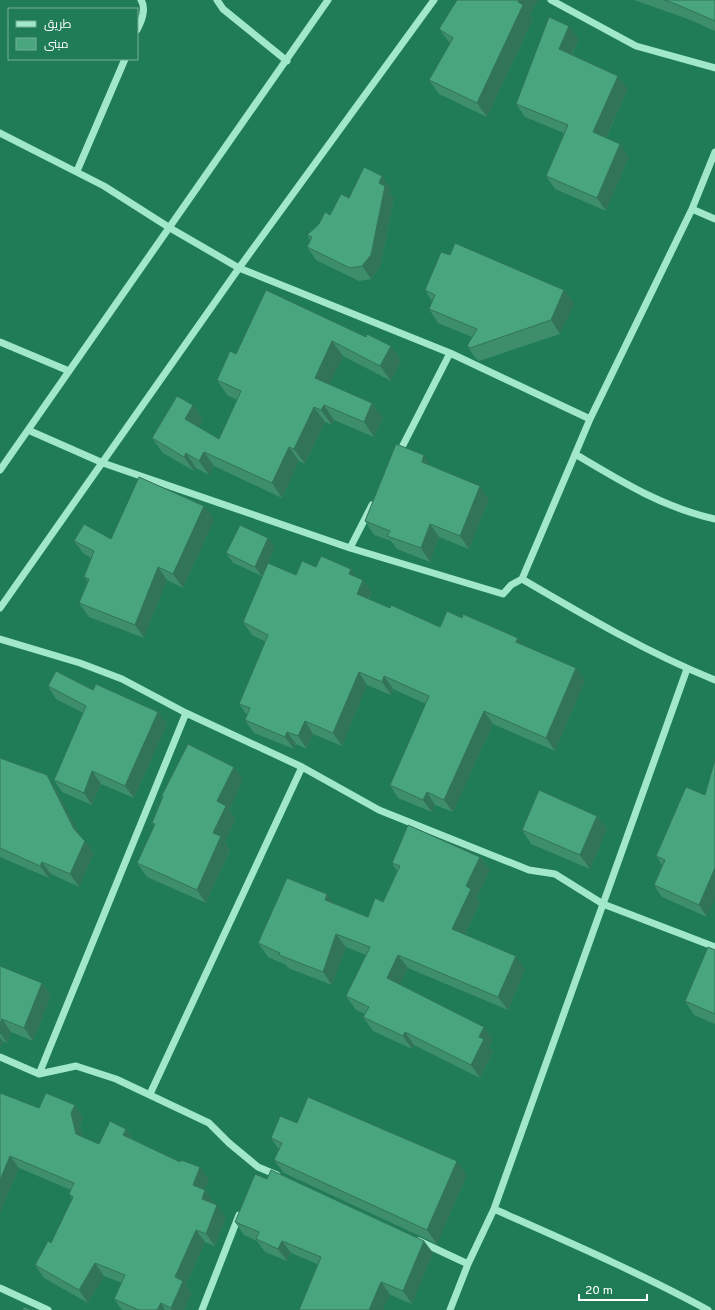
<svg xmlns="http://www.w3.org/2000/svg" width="715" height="1310" viewBox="0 0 715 1310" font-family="Overpass,Cairo,sans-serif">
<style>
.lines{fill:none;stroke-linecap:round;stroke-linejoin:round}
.minor{stroke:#a1e7c9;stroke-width:7}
.wall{fill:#3e8e6c}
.shaded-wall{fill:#327458}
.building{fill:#48a57e;stroke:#327458}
</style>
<rect width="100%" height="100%" fill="#1f7c56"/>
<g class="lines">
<path class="minor" d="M217,0l6,9 64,52
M551,0l85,46 79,22
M137,30c4,-8 10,-21 4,-30
M0,133l104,53 66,42 69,40 211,85 140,66
M77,171l48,-112
M692,209l23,10
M0,342l69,29
M28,430l75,33 247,85 153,46 8,-9 11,-6 68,-160 102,-210 23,-57
M575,454c45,27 89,54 140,65
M398,455l52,-102
M0,470l328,-470
M350,548l22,-43
M522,579c63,37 126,74 193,101
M0,608l239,-340 195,-268
M0,639l80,24 42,16 64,34 116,54 77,43 150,60 26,4 48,30 112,43
M0,1057l39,17 37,-8 40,13 93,44 20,20 29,24 19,8
M39,1074l147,-361
M150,1094l152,-327
M494,1209c72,32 144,63 214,101
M419,1241l49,23
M0,1288l48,22
M202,1310l37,-95
M450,1310l18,-46 26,-55 193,-540"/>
</g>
<path class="wall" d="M457,0h81l-8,14 3,5 -46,98 -48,-23 -10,-14 21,-37 -11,-14z
M634,0h81v31l-27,-12z
M579,39l-7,16 46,21 10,13 -22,49 14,6 9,13 -23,54 -51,-22 -9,-13 18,-43 -39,-16 -9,-13z
M391,189l-2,3 5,7 -14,68 -9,12 -12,2 -43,-21 -9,-13 3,-7 -3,-5 23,-20 19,-17z
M450,255l114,35 10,14 -14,30 -81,27 -2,-1 -10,-14 5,-9 -34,-14 -9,-14 3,-8 -7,-11z
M366,337l25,9 10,15 -10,20 -48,-25 -14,28 43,19 11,15 -9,19 -40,-17 -2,5 -7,-3 -20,42 -6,-3 -17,37 -68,-32 -5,9 -13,-7 -2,3 -31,-18 -11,-15 41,-33 10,15 -4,7 20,12 18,-39 -10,-5 -10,-15 19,-26z
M432,466l57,33 -20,50 -30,-12 -9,25 -33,-13 -6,-8 -17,-6 -9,-14z
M204,506l10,14 -31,68 -16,-8 -23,58 -55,-21 -10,-14 9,-21 -4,-5 7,-19 -7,-4 -10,-13 37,-2z
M275,547l-13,29 -29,-13 -7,-10z
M316,567l35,2 5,8 7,3 9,12 -3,7 21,9 50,19 22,-9 61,27 62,36 -30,70 -62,-27 -40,88 -18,-7 -3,7 -34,-14 -8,-13 36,-81 -33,-15 -2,6 -24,-10 -25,61 -29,-12 -6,15 -11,-5 -2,5 -40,-16 -9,-13 2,-5 -8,-11 27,-62 -14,-7 -9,-13 53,-47z
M48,686l45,4 65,22 9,12 -33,74 -33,-14 -9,21 -30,-13 -8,-12 29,-67 -27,-14z
M0,759l55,28 24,48 6,6 9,12 -15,34 -28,-13 -2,4 -49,-21z
M243,780l-14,30 7,9 -11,23 5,8 -24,53 -59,-26 -10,-14 17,-37 -2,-3 11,-26 -1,-2z
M686,787l21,130 -45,-20 -8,-12 8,-20 -6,-9z
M597,816l10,13 -17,40 -59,-25 -9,-14z
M480,857l10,13 -13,27 3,5 -15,32 60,35 -17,41 -100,-42 -8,16 84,43 9,13 -4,7 4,5 -13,26 -66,-33 -2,4 -39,-18 -10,-14 2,-3 -9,-4 -10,-14 20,-41 -20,-8 -14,38 -44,-17 -2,-3 -18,-8 -10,-14 75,-40 35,14 15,-15 14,-31 -5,-8z
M715,950v74l-21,-9 -9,-14z
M0,966l42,17 9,13 -18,45 -22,-9 -4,11 -4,-2 -3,6z
M0,1093l39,15 36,-3 8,13 -3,7 3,12 16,7 27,-15 8,11 46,22 20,5 9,13 -4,10 9,13v1l12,14 -11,28 -10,-4 -19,43 6,8 -8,17h-62l-8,-11 8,-16 -18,-7 -16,27 -44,-25 -9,-13 16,-22 21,-44 -3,-5 2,-4 -52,-22 -19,45z
M297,1123l170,52 -30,69 -153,-71 -10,-13 5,-10 -8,-12z
M235,1222l189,19 9,12 -21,51 -121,-51 -4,8 -22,-9 -8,-11 -13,-6z"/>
<path class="shaded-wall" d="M519,0h19l-8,14 3,5 -46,98 -10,-14z
M569,26l10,13 -11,23 -9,-13z
M618,76l10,13 -26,57 -9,-14z
M620,144l9,13 -23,54 -9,-13z
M382,176l9,13 -2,3 5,7 -14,68 -9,12 -9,-13 17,-83z
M564,290l10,14 -14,30 -9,-14z
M332,341l11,15 -17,37 -11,-15z
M391,346l10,15 -10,20 -11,-15z
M372,403l11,15 -9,19 -10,-15z
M193,405l10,15 -8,14 -10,-15z
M324,405l10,15 -2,5 -11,-15z
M314,407l11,15 -20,42 -11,-15z
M289,447l10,14 -17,37 -10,-15z
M204,452l10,14 -5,9 -10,-14z
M186,453l10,15 -2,3 -10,-14z
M424,455l9,14 -11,-7z
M480,486l9,13 -20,50 -9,-13z
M204,506l10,14 -31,68 -10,-14z
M430,524l9,13 -9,25 -9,-14z
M268,538l7,9 -13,29 -7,-9z
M158,567l9,13 -23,58 -9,-13z
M351,569l9,13 -11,-8z
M363,580l9,12 -7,14 -8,-12z
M518,638l9,13 -11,-9z
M576,668l9,13 -30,70 -9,-13z
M359,672l8,13 -25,61 -9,-13z
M384,676l9,13 -2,6 -9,-13z
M484,711l9,13 -40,88 -9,-12z
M158,712l9,12 -33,74 -9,-12z
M305,721l8,13 -6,15 -9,-13z
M287,732l9,12 -2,5 -9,-12z
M234,767l9,13 -14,30 7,9 -11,23 5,8 -24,53 -9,-13 20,-89z
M92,771l9,13 -9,21 -8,-12z
M47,775l8,12 28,54 -9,-12z
M427,792l8,13 -3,7 -9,-12z
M597,816l10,13 -17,40 -10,-14z
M85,841l9,12 -15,34 -9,-13z
M480,857l10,13 -13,27 3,5 -19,40 -9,-13 14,-43z
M42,862l9,12 -2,4 -9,-12z
M715,868v31l-8,18 -8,-12z
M327,894l9,14 -11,-8z
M336,934l10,13 -14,38 -9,-13z
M398,955l10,13 -11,23 -10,-13z
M516,956l9,13 -17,41 -10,-13z
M42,983l9,13 -18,45 -9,-13z
M2,1019l9,13 -4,11 -7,-10v-8z
M484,1027l9,13 -4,7 4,5 -13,26 -9,-13 8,-28z
M405,1032l9,13 -2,4 -9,-13z
M0,1037l3,4 -3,6z
M75,1105l8,13 -3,7 5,21 -9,-12 -5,-21z
M126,1129l9,13 -12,-7z
M10,1156l9,12 -19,45v-33z
M457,1161l10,14 -30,69 -10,-14z
M200,1167l9,13 -4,10 9,13 -3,9 -9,-13 -9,-14z
M217,1205l9,13 -11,28 -9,-12z
M196,1230l9,12 -19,43 6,8 -8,17h-12l-1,-2 4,-31z
M282,1241l9,12 -4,8 -9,-12z
M424,1241l9,12 -21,51 -9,-13z
M95,1263l9,13 -16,27 -9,-13z
M381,1282l9,12 -7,16h-14z
M161,1303l4,7h-8z"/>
<path class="building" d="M457,0h62l-1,2 5,3 -46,98 -48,-23 24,-42 -14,-9z
M664,0h51v21l-37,-16z
M549,17l20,9 -10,23 59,27 -25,56 27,12 -23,54 -51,-22 22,-51 -52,-21z
M364,167l18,9 -3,7 6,3 -14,69 -9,11 -12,2 -43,-21 5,-10 -5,-2 12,-11 6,-12 5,3 11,-21 8,4z
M455,243l109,47 -13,30 -81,28 -3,-2 10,-17 -48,-20 6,-14 -10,-5 16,-38 9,3z
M266,290l100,47 1,-3 24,12 -11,20 -48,-25 -17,37 57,25 -8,19 -40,-17 -3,5 -7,-3 -20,42 -5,-2 -17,36 -68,-31 -5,9 -13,-8 -2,4 -32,-19 25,-42 16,9 -8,14 34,20 22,-48 -24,-11 13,-29 6,3z
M396,444l28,11 -2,7 58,24 -20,50 -30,-12 -9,24 -34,-12 3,-5 -25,-10z
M139,477l65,29 -31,68 -15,-7 -23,58 -56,-22 10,-24 -5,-2 10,-26 -20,-10 10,-17 27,15z
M240,525l28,13 -13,29 -29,-14z
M321,556l30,13 -2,5 14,6 -6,14 33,14 1,-3 49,22 7,-16 15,7 1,-4 55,24 -2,4 60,26 -30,70 -62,-27 -40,89 -17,-8 -4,8 -33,-15 39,-89 -45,-20 -2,6 -23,-10 -26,61 -28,-12 -7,15 -11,-4 -2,5 -40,-17 5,-12 -11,-4 29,-69 -25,-13 25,-59 28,12 6,-14 14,6z
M56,671l37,19 3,-6 62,28 -33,74 -33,-15 -8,22 -30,-13 32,-74 -38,-20z
M188,744l46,23 -17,34 9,5 -13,27 8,3 -24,54 -60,-27 18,-39 -3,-1 11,-27 -1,-1z
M0,758l47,17 27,54 11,12 -15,33 -28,-12 -2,4 -40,-18z
M715,759v109l-16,37 -45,-20 11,-25 -9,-4 30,-69 19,8z
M539,790l58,26 -17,39 -58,-25z
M408,825l72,32 -14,29 5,3 -19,40 64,27 -18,41 -100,-42 -11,23 97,49 -5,10 5,2 -13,26 -66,-33 -2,4 -40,-19 6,-10 -23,-11 24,-49 -34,-13 -13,38 -44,-17 1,-2 -22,-10 29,-65 40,16 -2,6 43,17 7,-19 8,4 17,-36 -8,-3z
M708,947l7,3v64l-30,-13z
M0,966l42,17 -18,45 -22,-9 -2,6z
M0,1093l39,15 7,-15 29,12 -4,8 5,21 23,10 11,-23 16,8 -3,6 57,27 1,-2 19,7 -7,18 12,5 -3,9 15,6 -11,29 -10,-4 -21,47 8,4 -12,27 -10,-5 -4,7h-18l-25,-11 11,-24 -30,-12 -16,27 -44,-25 13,-24 3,2 22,-46 -4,-3 5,-11 -64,-27 -10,24z
M308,1097l149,64 -30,69 -153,-70 8,-17 -11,-5 9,-22 17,7z
M271,1170l153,71 -21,50 -22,-9 -12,28h-70l22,-53 -39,-16 -4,8 -22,-10 3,-7 -24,-10 20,-48 12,5z
M24,1307l8,3h-10z"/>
<rect x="8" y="8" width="130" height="52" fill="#1f7c56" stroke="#79b09a"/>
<rect x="16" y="21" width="20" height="6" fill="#a1e7c9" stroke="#79b09a"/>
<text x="44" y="28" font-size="12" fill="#ffffff">طريق</text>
<rect x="16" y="38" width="20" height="12" fill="#48a57e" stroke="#79b09a"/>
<text x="44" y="48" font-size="12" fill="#ffffff">مبنى</text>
<path d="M579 1294v6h68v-6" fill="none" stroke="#ffffff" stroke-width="2"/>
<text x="585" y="1294" font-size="12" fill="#ffffff" stroke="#1f7c56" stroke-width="3" paint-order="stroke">20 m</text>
</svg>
